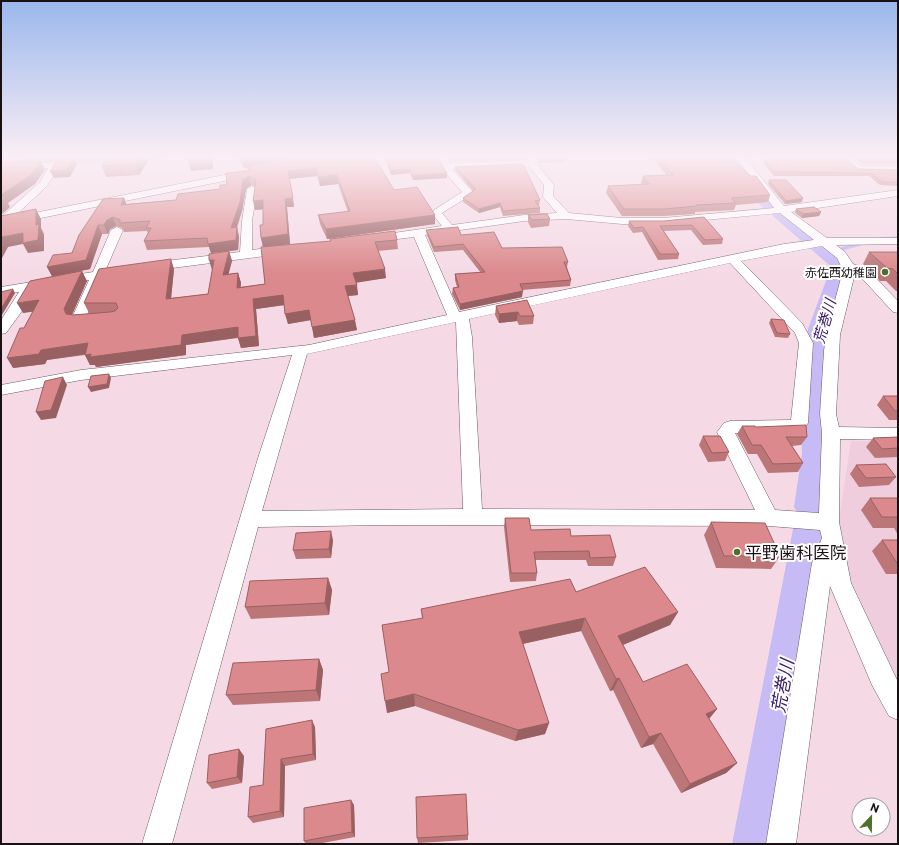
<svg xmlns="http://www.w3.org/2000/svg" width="899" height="845" viewBox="0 0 899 845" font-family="Commissioner,'Noto Sans JP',sans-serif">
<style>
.built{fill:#efcddc}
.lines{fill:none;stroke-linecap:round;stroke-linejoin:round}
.stream{stroke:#c6bbf5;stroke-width:3.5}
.river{fill:#c6bbf5;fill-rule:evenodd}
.minor-casing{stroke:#705964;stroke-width:1}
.minor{fill:#fff;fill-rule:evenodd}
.wall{fill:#bc7678}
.shaded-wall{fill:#996062}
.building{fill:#db898c;stroke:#996062}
.poi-dot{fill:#4e7129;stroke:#fff;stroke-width:1.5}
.labels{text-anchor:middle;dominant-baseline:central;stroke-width:4;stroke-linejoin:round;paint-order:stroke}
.far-poi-label{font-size:12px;fill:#191014;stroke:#fff;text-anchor:end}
.water-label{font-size:15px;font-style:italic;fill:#371c6c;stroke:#fff}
.near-poi-label{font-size:17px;fill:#191014;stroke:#fff;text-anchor:start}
.near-water-label{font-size:18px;font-style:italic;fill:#371c6c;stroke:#fff}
</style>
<rect width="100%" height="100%" fill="#f5dae6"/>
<path class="built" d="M1,155h140l-83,8 -57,1z
M851,441l47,1v239l-45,-89 -16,-59z"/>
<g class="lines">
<path class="stream" d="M880,239l18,-1
M827,253l36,-10"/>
<path class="river" d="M89,155h77l-7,4 -158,11v-8z
M725,155h15l31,43 73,60 6,12 -20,59 -7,48 7,76 -4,54 -5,9 -6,2 5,2 5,9 -45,315h-48l61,-315 5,-9 6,-3 -5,-1 -5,-9 8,-54 -3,-76 9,-48 22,-59 -2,-6 -69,-60z"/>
<defs>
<path id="minor" d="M438,155h9l2,8 79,-3 -1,-5h9l4,13 14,17 -1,11 16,17 53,5h41l111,-10 -40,-53h9l41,51 114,-16v6l-107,16 36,26h71v6l-62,1 9,7 8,12 14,5 31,32v12l-5,-1 -34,-37 -4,-2 -15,62 -4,79 3,13 59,1v12l-58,-1 -1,83 12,61 47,99v38l-9,-4 -17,-31 -42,-99 -34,258h-30l46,-281 10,-25 -2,-8 -51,-4 -382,-1 -129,2 -86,317h-30l117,-389 33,-100 -211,25 -80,15v-10l80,-15 228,-25 138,-30 -33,-78 -41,5 -6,-3 6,-3 69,-10 -11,-14 31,-20 -18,-21zM529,166l15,19 -1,12 14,16 -33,2 -72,10 -10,-12 32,-20 -22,-24zM780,213l34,27 -30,4 -325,68 -34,-77 99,-14 42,-2 56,5h41zM822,246l15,12 6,12 -17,65 -2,16 -4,63 2,19 -3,80 -44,-3 -40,-77h53l17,-6 3,-4 5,-80 -11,-20 -61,-62zM730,263l65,70 4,10 -8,77 -61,1 -6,2 -7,9 38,78 -273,-1 -10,-172 -3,-18zM456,322l7,187 -201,2 45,-157z
M838,155h10l13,11h37v6l-42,-1z
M55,162l5,3 -13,21 -33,31 235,-47 5,3 -5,3 -248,50v-9l39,-35 8,-14 -47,3v-6z
M252,186l5,3 -5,32v29l32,-4 6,4 -2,3 -139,18 -4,-1 -2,-3 6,-4 91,-11 2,-31 5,-32z
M117,227l6,3 -17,39 13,-2 6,4 -2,3 -20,4 -16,37 13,1 2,3 -2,3 -22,2 -5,-1 -2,-3 18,-40 -55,9 -12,22 -16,22 -5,1v-14l18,-28 -18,3v-8l92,-15 18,-42z"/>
</defs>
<use href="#minor" class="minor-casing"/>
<use href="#minor" class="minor"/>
</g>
<path class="wall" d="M236,155h134l24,35 41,25v9l-108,15 -7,-15 -2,-9 30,-3 -10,-28 -18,2 -3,-10 -28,3 5,28h-7l3,37 -27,3 -2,-9 2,-13v-16l-8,1v-23l-4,-2 -5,4 -4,22 -5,17v-1l2,10 -1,13 -27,3 -2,-6 -62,3 -3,-9 4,-8 -1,-2 -23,1 -2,-4 -6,-2 -6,3 -2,5h-6l-12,35 -9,2 6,10 -15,34 26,-2h-9l-5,-10 90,-34 -3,29 37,-4 21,-43 3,10 -4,13 10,-1 3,10 -1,4 25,-3 65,-43v-2l67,1 1,9 -20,2 8,27 -30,4 2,13 -10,1 9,34 -43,8 -3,-18 -23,4 -4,-19 -28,4 3,37 -18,2 -3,-10 -52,7v10l-90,12 -1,-2h-5l-5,-10 -38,5 -2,4 -32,4 11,-40 9,-17 -10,2 29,-37 -5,-9 25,-14 52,-55 2,6 50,-4 44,-11 28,-18 -1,-4 -3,1z
M384,155h54l5,12 4,6v5l-34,2 -3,-7 -19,2z
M448,155h78v4l-76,2z
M537,155h29v7l-26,1z
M650,155h76l44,40 -2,7 -32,3 -2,5 -39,2v2l-32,2h-41l-16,-23 2,-7 34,-1 -1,-2 2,-7 23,-1 -1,-1v-1z
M793,155h49l16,14 40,1v16l-18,-1 -11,-9h-95l-11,-13 1,-3h24l1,-2h6z
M851,155h40l7,6v1l-1,2h-35z
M148,161l-9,14 -33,2 -4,-11z
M455,167l85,33 -1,5h-1l2,3v5l-37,3 -3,-9 -21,6 -16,-11v-4l10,-7 -18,-21z
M769,180l33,22 -17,2 -17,-20z
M796,209l25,3 -2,4 -17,2 -7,-5z
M528,215l22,4 -1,7 -18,2 -3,-6z
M704,217l19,22 -1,5 -19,1 -12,-15 -27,1 15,23 -1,5 -20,1 -16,-28 -9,1 -5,-7 1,-5h35z
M426,230l35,5 41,13 66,14 -1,5 4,13 -1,6 -48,4v7l-62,13 -8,-16 1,-6 4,-1 -2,-7v-6l26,-1 -18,-23 -29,2 -7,-17z
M869,252h29v39h-2l-10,-10h-6l-17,-17z
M496,306l38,10 -1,8 -14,1 -2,-4 -18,2 -4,-8z
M771,319l19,15 -2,4 -13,-1 -6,-14z
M883,396h15v24h-9l-12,-15z
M742,426l14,1 51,10 -6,8 -9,1 11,17 -5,9 -30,1 -11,-19h-9l-11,-20z
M703,436l26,16 -4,9 -17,1 -9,-17z
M898,437v20l-23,1 -9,-11 7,-9z
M856,465l40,12 -7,8 -30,2 -9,-13z
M870,498h28v37l-4,-7h-21l-12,-18z
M505,518l26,12 85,27 -3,9h-25l-2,-6h-51l2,13 -1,8 -26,1 -6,-55z
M711,522l69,34 -9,13 -55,-1 -12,-33z
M333,540l-2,18 -35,1 -3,-9z
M882,540h16v34h-12l-14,-23z
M328,578l4,12 -3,25 -78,4 -6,-12z
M576,592l102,20 -8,13 -47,20 20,37 74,27 -8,10 28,44 -11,10 -45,20 -28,-49 -12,4 -28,-58 -3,1 -29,-60 -58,13 26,79 -4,11 -30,7 -100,-35 -28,7 2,-41 33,-54 -1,-9z
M319,659l4,11 -3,31 -87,4 -7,-10z
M315,727l1,33 -31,6 -1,51 -31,6 -5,-6 15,-32 3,-56z
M244,756l-2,27 -30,6 -5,-6z
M354,805l1,32 -38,7h-11l-2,-3z
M468,835v5l-50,3 -1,-5z"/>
<path class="shaded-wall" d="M1,155h9l-9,6z
M141,155h5l2,6 -9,14 -3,-11z
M210,155h3v14l-22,2 -3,-10z
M241,155h64l-61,13z
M74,158l3,6 -7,13 -16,1 -4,-7z
M41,161l4,9 -10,14 -27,19 2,4 -9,8v-20z
M316,168l1,8 -28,3 -1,-8z
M410,169v4l-19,2v-5z
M447,173v5l-34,2v-4z
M337,175l1,9 -18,2 -1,-9z
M249,176l2,9 -5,4 -4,22 -9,26 -2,-9 12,-48z
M124,198l3,8 -6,-1z
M293,198l1,9h-7l3,37 -27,3 -2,-9 24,-39z
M803,198l-1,4 -17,2 1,-3z
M263,200l2,9 -10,1 -2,-9z
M500,203v4l-21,6v-4z
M36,209l5,10v9l3,6v17l-16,2 -5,-9 -15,3 -7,13v-21l1,-2 21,-4 13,-8z
M821,212l-2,4 -17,2 1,-4z
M435,215v9l-108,15 -1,-10z
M113,217l3,9 -6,3 -2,5 -4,-9 3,-5z
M98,225l4,9 -12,35 -38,7 -5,-9 39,-7z
M237,227l2,10 -1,13 -27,3 -3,-9z
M229,251l3,10 -6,23 -3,-9z
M171,259l3,10 -4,40 -4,-10z
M209,260h5l-2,10z
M385,269l1,9 -31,5 -2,-10z
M82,271l5,10 -17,38 -6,-10z
M238,273l3,10 -1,15 -3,-10z
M357,285l1,10 -11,1 -2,-10z
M13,289l2,4 -13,22h-1v-6z
M523,291l-1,6 -62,13v-6z
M283,295l2,10 -29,4 3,37 -18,2 -3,-10 15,-39z
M39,300l6,10 -22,3 -6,-10z
M309,310l2,10 -23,4 -3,-10z
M518,312l-1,9 -18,2v-9z
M355,320l2,10 -43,8 -2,-11z
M238,327l3,10 -55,8v10l-90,12 -1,-2h-5l-5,-10 97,-20z
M88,343l5,10 -46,7 -2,4 -32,4 -6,-10 34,-8z
M109,374l2,4 -2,10 -18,4 -3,-5z
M63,377l4,8 -11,33 -15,2 -5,-8z
M331,531l2,9 -2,18 -2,-9z
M328,578l4,12 -3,25 -4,-12z
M678,612l-8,13 -57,24 5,-13z
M585,618l-4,13 -64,14 2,-13z
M319,659l4,11 -3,31 -4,-11z
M619,678l-6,12 -3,1 6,-12z
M414,694l1,12 -28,7 -2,-12z
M717,709l-9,11 -2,-6z
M312,720l3,7 1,33 -3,-6z
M549,723l-4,11 -30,7 3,-11z
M661,733l-8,11 -12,4 8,-11z
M239,749l5,7 -2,27 -5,-6z
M281,759l4,7 -1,51 -4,-6z
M737,763l-11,10 -45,20 9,-9z
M351,800l3,5 1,32 -3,-5z"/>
<path class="building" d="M109,155h32l-5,9 -34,2z
M188,155h22v4l-22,2z
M301,155h69l6,5 18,30 23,-3 18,28 -109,14 -8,-14 32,-4 -13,-36 -18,2 -3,-9 -28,3 5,27 -8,1 3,35 -27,4 -1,-13h3v-25l-10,1 3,-21 -7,-4 -6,4 -3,22 -9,26 6,-1 -1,13 -28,4 -1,-6 -63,3 7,-13h-5l4,-7 -30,2v-3l-7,-3 -6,3 -3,5h-6l-12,35 -39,7 6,-12 19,-2 7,-18 24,-36 21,-1 -3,7 55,-5 2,-6 42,-5v-4h7l-1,-12 24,-2 -3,-4z
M386,155h52l5,12 4,6 -34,3 -3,-7 -19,1z
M450,155h43l-43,2z
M539,155h27v2l-26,1z
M657,155h69l25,21h5l14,19 -39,3 5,5 -40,2 1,1 -32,3h-41l-16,-23 41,-2 -6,-8 31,-1 -7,-7 2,-1z
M797,155h45l16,14 40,1v12h-16l-11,-9 -96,-1 -11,-12h27l-2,-2h11z
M857,155h34l7,6h-35z
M74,158l-7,12 -17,1 8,-12z
M41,161l-10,14 -30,20v-33z
M523,164l17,36 -5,1 5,7 -37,3 -3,-8 -21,6 -16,-11 13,-9 -21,-22z
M769,180h17l17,18 -17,3z
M1,197h4l-4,4z
M814,207l7,5 -18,2 -7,-5z
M36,209v16l3,-1 -1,16 -15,3v-10l-21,4 -1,2v-23z
M547,214l3,5 -18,1 -4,-5z
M704,217l19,22 -18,1 -13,-15 -32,1 19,28h-19l-17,-27 -9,1 -5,-7h35z
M458,227l3,8 33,-3 8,16 60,-1 6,15h-4l7,18 -51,4 3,7 -63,13 -7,-16 6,-1 -4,-13 30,-2 -22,-28 -29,3 -8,-17z
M395,231l2,9 -22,2 10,27 -32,4 4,12 -12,1 10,34 -43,7 -3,-17 -24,4 -2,-19 -30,4 3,37 -18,2v-11l-56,8 -1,10 -91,12 1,-3 -6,1 3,-12 -47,7 -2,4 -32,4 13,-30h4l15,-28 -22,3 13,-22 51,-10h1l-18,38 2,5 7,1 37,-3 5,-1 3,-3 -2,-5h-32l15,-34 72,-10 -5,40 42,-5 6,-34h-5v-6l20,-3 -6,24 15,-2 -1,15 28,-4 -4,-37 70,-6 -1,-2z
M869,252h29v22l-5,-5 -6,-1z
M13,289l-12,20v-17z
M527,300l7,16h-14l-2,-4 -19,2 -3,-8z
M771,319l13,1 6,14 -13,-1z
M109,374l-2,10 -19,3 3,-11z
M63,377l-12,33 -15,2 9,-31z
M883,396h15v15h-3z
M806,425l1,12h-21l17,26 -30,1 -12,-19h-9l-10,-19h13l1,1z
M703,436h17l9,16 -17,1z
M898,437v11l-16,1 -9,-11z
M886,464l10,13 -30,1 -10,-13z
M870,498h28v19h-16z
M505,518h24l2,12 39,-1 1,7 39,-1 6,22 -26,1 -1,-7 -55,1 3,21h-26z
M711,522l54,1 15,33h-56z
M331,531l-2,18 -36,1 3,-17z
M882,540h16v23h-1z
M645,567l33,45 -60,24 25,46 44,-18 30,45 -11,5 31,49 -47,21 -29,-51 -12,4 -30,-59 -3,1 -31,-61 -66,14 30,91 -31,7 -104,-36 -29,7 -4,-27 8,-2 -7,-47 41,-7 -2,-9 149,-30 6,13z
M328,578l-3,25 -80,4 5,-26z
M319,659l-3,31 -90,5 7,-32z
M312,720l1,34 -32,5 -1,52 -32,6 2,-30 13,-2 3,-56z
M239,749l-2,28 -30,6 2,-28z
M466,794l2,41 -51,3 -1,-41z
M351,800l1,32 -48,9v-33z"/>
<linearGradient id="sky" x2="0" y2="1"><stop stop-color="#9ab7ed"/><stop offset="0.57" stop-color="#faeef4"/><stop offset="1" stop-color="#faeef4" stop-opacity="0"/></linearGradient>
<rect width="899" height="274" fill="url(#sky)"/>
<g class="poi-dot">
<circle cx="885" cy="272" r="4"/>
<circle cx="737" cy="552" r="4"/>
</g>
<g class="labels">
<g class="far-poi-label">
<text x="877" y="272">赤佐西幼稚園</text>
</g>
<g class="water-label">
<text transform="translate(824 321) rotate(-74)">荒巻川</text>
</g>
<g class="near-poi-label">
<text x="745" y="552">平野歯科医院</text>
</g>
<g class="near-water-label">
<text transform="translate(782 686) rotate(-80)">荒巻川</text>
</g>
</g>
<rect width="899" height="845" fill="none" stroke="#191014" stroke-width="4"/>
<g transform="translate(871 817) rotate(22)"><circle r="19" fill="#ffffff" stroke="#a39fa1"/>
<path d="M0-3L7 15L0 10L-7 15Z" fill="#4e7129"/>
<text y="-6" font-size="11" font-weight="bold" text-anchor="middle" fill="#191014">N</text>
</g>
</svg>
